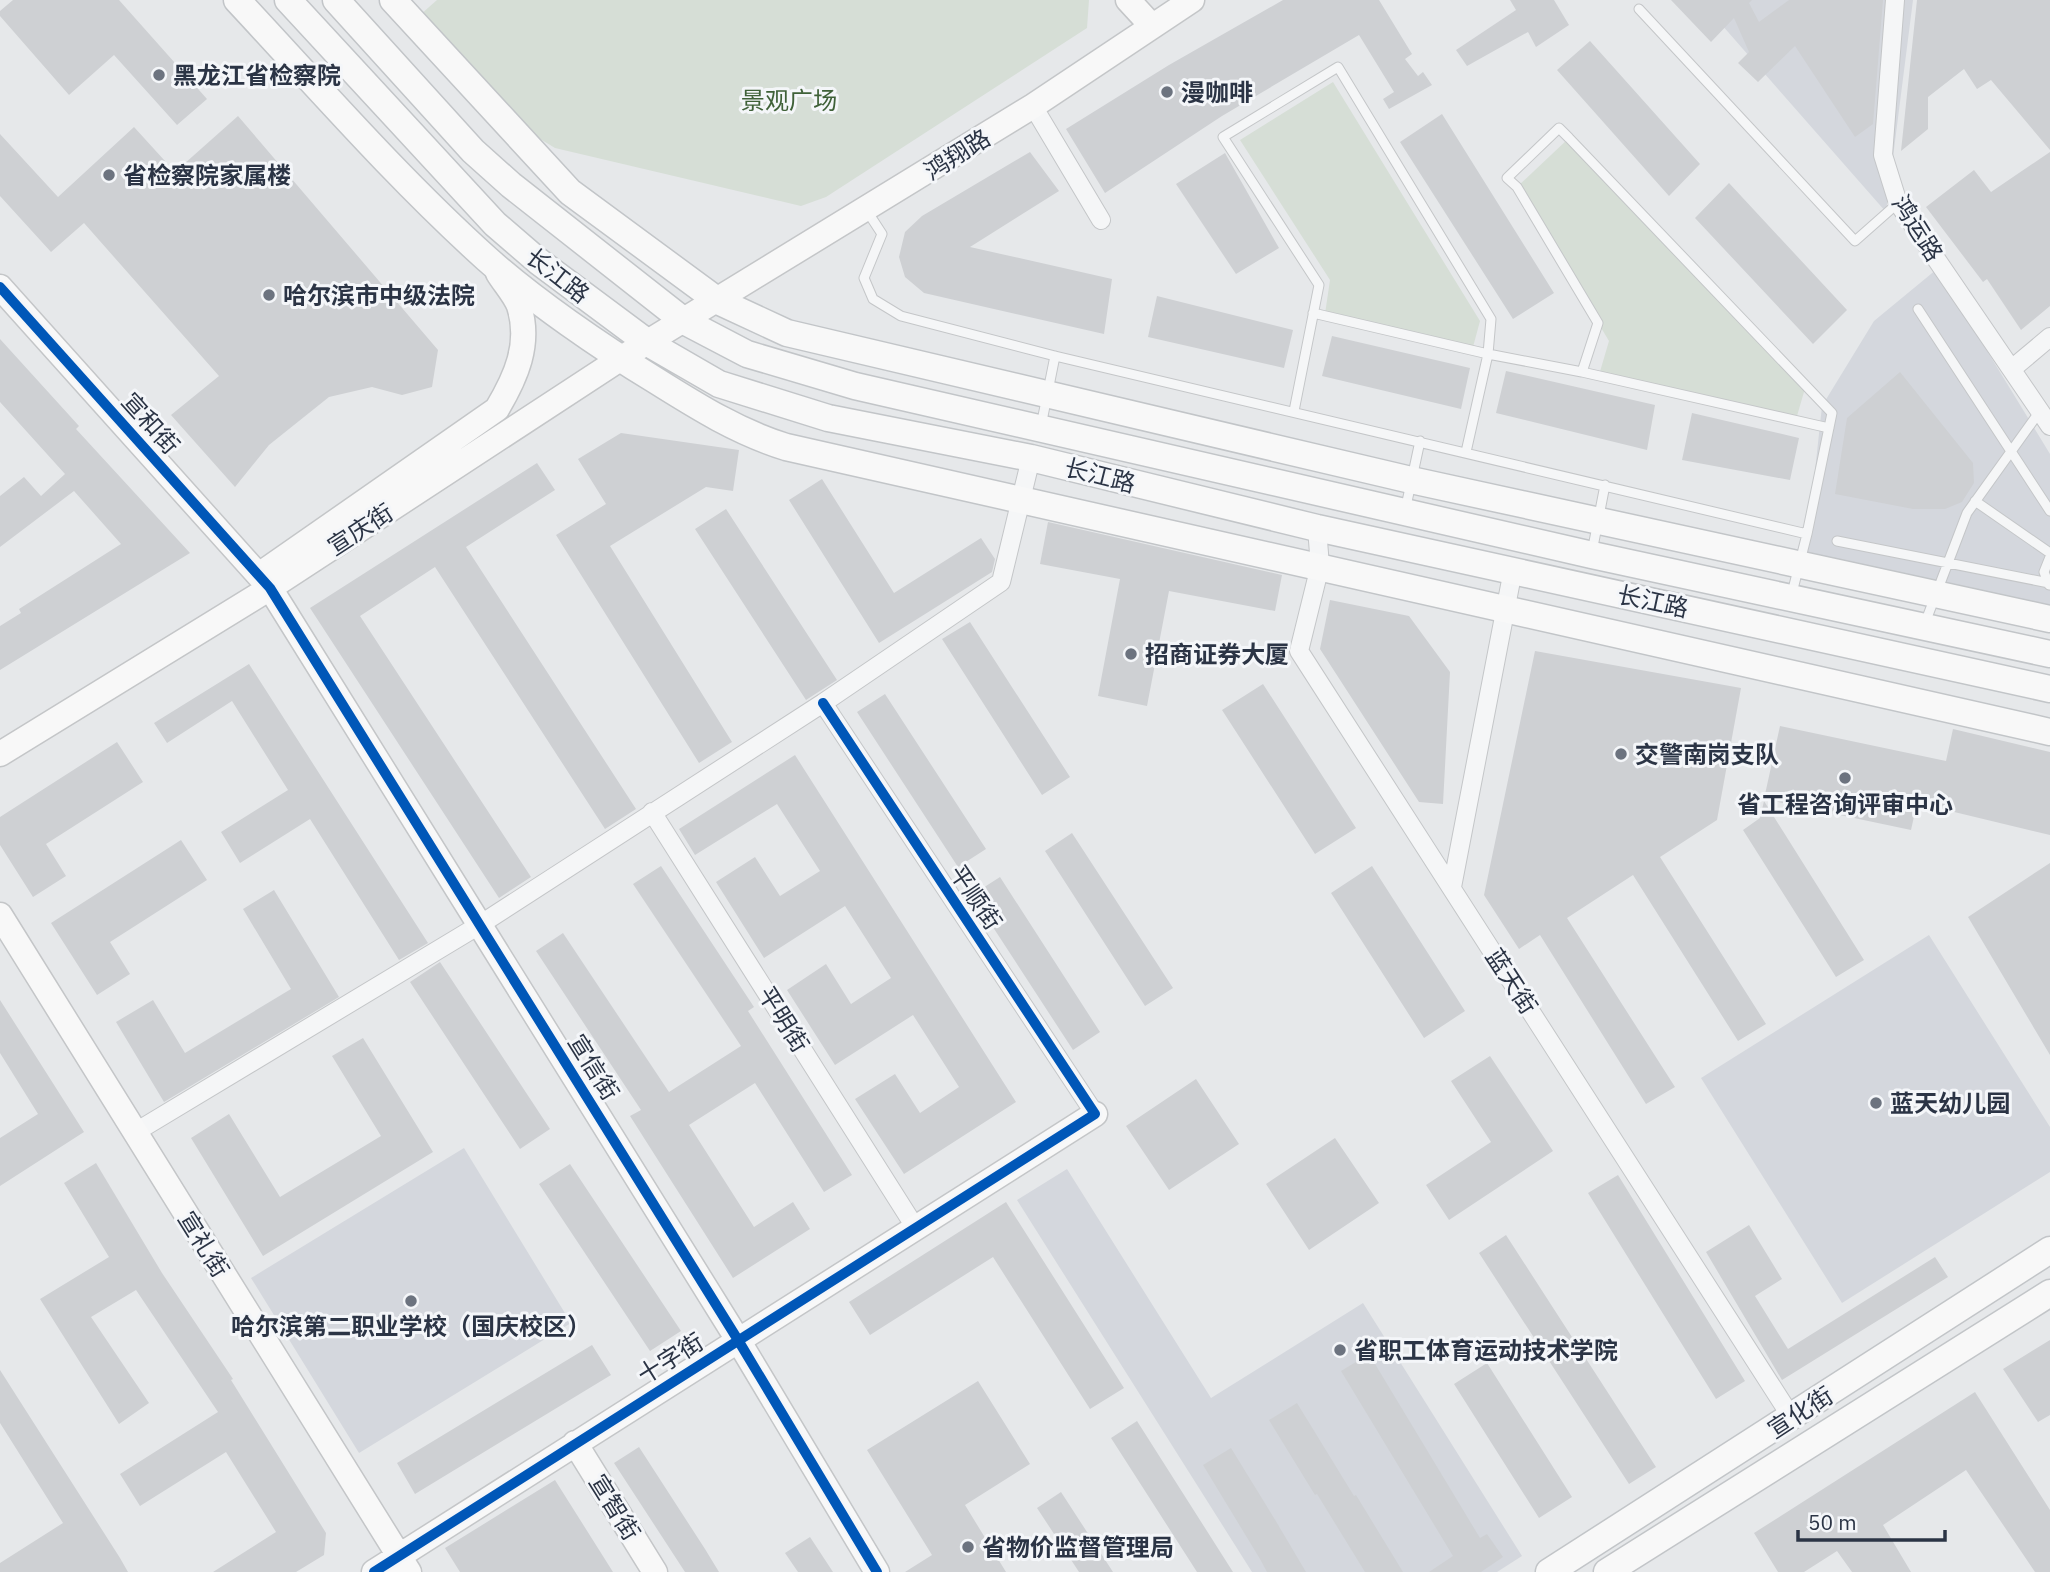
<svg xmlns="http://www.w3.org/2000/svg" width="2050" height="1572" viewBox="0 0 2050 1572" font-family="'IBM Plex Sans','Noto Sans SC',sans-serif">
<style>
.built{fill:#d4d7dd}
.green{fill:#d6ded6}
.building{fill:#ced0d3}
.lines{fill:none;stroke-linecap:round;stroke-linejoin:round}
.lane-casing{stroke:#c4c6c8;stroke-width:11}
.street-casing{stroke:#c4c6c8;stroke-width:20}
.secondary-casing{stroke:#c4c6c8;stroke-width:27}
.primary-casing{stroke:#c2c5c8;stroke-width:29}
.lane{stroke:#f5f6f7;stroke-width:9}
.street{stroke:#f5f6f7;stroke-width:18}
.secondary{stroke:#f8f8f8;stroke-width:24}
.primary{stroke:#f8f8f8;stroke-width:26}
.cycleway-casing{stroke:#f4f6f9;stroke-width:15}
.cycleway{stroke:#0057b8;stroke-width:10}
.poi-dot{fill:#6c737f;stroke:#f4f6f9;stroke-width:2.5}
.labels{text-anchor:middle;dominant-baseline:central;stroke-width:6;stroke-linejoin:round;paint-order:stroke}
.poi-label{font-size:24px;font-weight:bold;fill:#2b3445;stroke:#f4f6f9;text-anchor:start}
.park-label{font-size:24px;fill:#3f6138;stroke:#f4f6f9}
.street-label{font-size:24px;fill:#2b3445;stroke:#f4f6f9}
</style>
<rect width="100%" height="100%" fill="#e6e8ea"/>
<path class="built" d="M1700,0h213l-27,212z
M1937,269l113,185v153l-244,-53 16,-148 52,-85z
M1929,935l121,192v45l-208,131 -141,-225z
M464,1148l107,175 -212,130 -108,-175z
M1067,1169l144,229 152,-95 159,253 -25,16h-245l-235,-372z"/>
<path class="green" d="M437,0h652l-2,28 -261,169 -25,9 -246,-58 -28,-17 -107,-116z
M1333,82l147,239 -7,26 -148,-33 5,-34 -90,-140z
M1569,138l237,247 -9,31 -198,-41 10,-34 -92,-154z"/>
<path class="building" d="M13,0h106l88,99 -30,26 -63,-70 -45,40 -69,-79v-5z
M1283,0h96l33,54 -7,5 13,17 5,-4 9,13 -43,24 -6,-10 11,-7 -35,-57 -137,81 -117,77 -39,-64 103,-64z
M1510,0h44l15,25 -33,22 -8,-15 -61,34 -11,-16 60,-40z
M1671,0h81l-3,3 10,19 30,-22h94l-10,124 -18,13 -60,-91 -37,36 -20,-19 11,-11 -15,-34 -23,24z
M1917,0h133v150l-59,-70 -14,9 -13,-20 -36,28v32l-27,22z
M1590,41l110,123 -31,32 -112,-126z
M1442,114l112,179 -41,26 -113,-177z
M238,116l200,234 -6,37 -30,8 -30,-8 -43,10 -60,48 -34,42 -64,-72 48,-39 -135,-153 -33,29 -51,-56v-62l58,63 76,-70 41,45z
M1030,152l29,39 -89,56 142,32 -8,55 -180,-41 -19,-16 -6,-20 6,-25 17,-16z
M2050,152v154l-29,24 -34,-51 -4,3 -57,-75 48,-37 17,22z
M1225,153l54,95 -43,26 -60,-90z
M1729,183l118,127 -34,34 -118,-126z
M1157,296l136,34 -9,38 -136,-31z
M1332,336l138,32 -9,41 -139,-33z
M0,339l79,87 -3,3 114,124 -190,117v-44l21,-13 -2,-4 102,-65 -47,-53 -74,56v-51l24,-19 17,19 24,-22 -65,-72z
M1506,371l149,34 -8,45 -151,-37z
M1900,372l73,91 1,20 -12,19 -17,7h-32l-78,-15 12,-76z
M1692,413l107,25 -9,42 -108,-20z
M621,433l118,17 -6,41 -27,-4 -96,59 122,196 -33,21 -143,-228 50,-31 -28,-45z
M537,463l18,27 -89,57 170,262 -31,20 -170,-262 -75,49 171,261 -32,21 -189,-290z
M822,479l72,114 87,-55 14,21 -3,13 -113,71 -90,-143z
M726,509l111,171 -31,20 -111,-171z
M1048,522l234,53 -7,36 -106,-20 -22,115 -49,-10 22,-117 -80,-15z
M1330,600l79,16 41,56 -7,132 -24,-2 -99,-153z
M970,622l100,155 -28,18 -100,-156z
M1535,651l206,37 -24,132 -57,37 106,167 -28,17 -105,-166 -66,43 108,169 -29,17 -106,-169 -21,14 -35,-54z
M249,664l179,279 -29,17 -89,-141 -70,44 -19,-31 67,-42 -56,-89 -65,42 -13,-20z
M1263,684l93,144 -41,26 -93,-144z
M885,694l101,155 -28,18 -101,-155z
M1780,726l166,35 7,-32 97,23v83l-133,-32 -6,27 -147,-31z
M117,742l26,40 -97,62 20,32 -33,21 -33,-52v-28z
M795,755l221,347 -112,72 -49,-75 40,-25 25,39 39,-26 -46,-72 -78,50 -48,-75 39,-26 25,40 40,-26 -46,-72 -81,52 -48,-76 39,-25 25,39 40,-25 -43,-67 -82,51 -16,-26z
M1764,801l100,159 -28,17 -93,-147 17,-12z
M1072,833l101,155 -28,18 -100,-155z
M181,840l26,40 -97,62 20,32 -33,21 -46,-72z
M2050,863v192l-82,-138z
M661,866l93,141 -6,4 104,164 -28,17 -69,-109 -66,42 65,102 39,-25 17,27 -77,49 -103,-162 11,-6 -105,-159 27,-18 106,159 72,-46 -108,-162z
M1372,866l93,145 -41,27 -93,-145z
M1000,877l100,155 -27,18 -101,-155z
M274,890l65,107 -175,105 -48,-80 37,-22 32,53 106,-64 -48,-80z
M440,962l110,167 -30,20 -110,-167z
M0,1000l84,132 -84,54v-48l38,-24 -38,-61z
M363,1038l70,114 -170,104 -72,-118 38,-24 51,83 101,-61 -49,-80z
M1490,1056l63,95 -104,69 -23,-35 65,-43 -40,-61z
M1196,1079l43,65 -70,46 -43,-64z
M1335,1138l44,65 -70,47 -43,-66z
M96,1163l66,110 71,106 -2,1 95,153 -2,22 -28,17h-83l63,-40 -50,-80 -86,54 -20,-32 98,-62 -82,-122 -45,27 58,86 -30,21 -79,-125 69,-42 -45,-74z
M570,1164l111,167 -31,20 -111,-167z
M1618,1175l127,206 -29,18 -128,-206z
M1006,1202l118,186 -34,21 -97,-152 -123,78 -21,-33z
M1749,1225l33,54 -27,17 33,53 147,-92 13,20 -166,103 -76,-128z
M1506,1235l150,232 -27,17 -150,-231z
M2050,1340v75l-12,7 -35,-53z
M592,1345l19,30 -196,119 -18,-31z
M1369,1354l111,184 7,-4 16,23 -22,15h-52l24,-16 -112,-185z
M1487,1363l85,134 -33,21 -85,-134z
M0,1370l120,188 8,14h-128v-9l63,-40 -63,-100z
M978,1381l52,83 -65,41 41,67h-101l27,-17 -65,-105z
M1975,1392l75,118v62h-15l-69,-102 -83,55 28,47h-59l-15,-21 -33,21h-26l-24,-39z
M1297,1403l57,93 2,-1 47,77h-38l-48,-78 -2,1 -46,-75z
M1137,1421l96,151h-36l-86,-134z
M639,1447l66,102 14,23h-34l-71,-109z
M1231,1448l46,75 29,49h-39l-7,-13 -57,-94z
M555,1480l58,92h-153l-15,-24z
M1061,1492l52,80h-34l-42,-64z
M810,1537l23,35h-35l-13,-19z"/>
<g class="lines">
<defs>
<path id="lane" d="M1639,9l216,232 43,-38
M867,211l15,23 -18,44 9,21 28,17 154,40 752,178 -16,63
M1918,309l132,202
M1313,313l175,41 -22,98
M1582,372l247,56
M1294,411l25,-126 -96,-148 115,-70 153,252 -3,35 94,18 16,-49 -81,-136 -10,-9 52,-50 10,10 263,275 -25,121
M1041,426l14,-70
M1975,501l75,52
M1405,511l15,-70
M1837,541l212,42
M1592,552l13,-67
M2049,585l-5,-13 6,-15
M1925,623l42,-110 73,-102"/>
<path id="street" d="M1895,0l-12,155 15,48 152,223
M1033,106l68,114
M2013,368l37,-31
M1317,528l3,38 -21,85 493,767
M823,703l272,411
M652,812l263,415
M1452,887l61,-317
M134,1133l347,-209 342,-221 178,-121 30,-124"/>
<path id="secondary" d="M1128,0l23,25
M0,287l270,301 468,752 139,232
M259,575l238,-166c19,-32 34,-65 22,-103 -4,-11 -15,-23 -21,-33
M0,754l270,-166 350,-229 413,-253 159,-106
M0,915l409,657
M575,1443l80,129
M374,1572l721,-458"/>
<path id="primary" d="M237,0c82,88 161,179 250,259 47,42 114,88 168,121 43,27 83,52 131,67l1264,285
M288,0l207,224 43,37 110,82 71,41 109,34 203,40 286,70 733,161
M336,0l137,151 38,34 173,136 63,33 108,32 737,169 458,99
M393,0l177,192 148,109 69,32 624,147 639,139
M1549,1572l501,-322
M1607,1572l443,-279"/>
</defs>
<use href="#lane" class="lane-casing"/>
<use href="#street" class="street-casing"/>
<use href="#secondary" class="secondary-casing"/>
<use href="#primary" class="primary-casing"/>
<use href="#lane" class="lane"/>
<use href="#street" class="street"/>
<use href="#secondary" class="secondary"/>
<use href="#primary" class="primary"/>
<defs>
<path id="cycleway" d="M0,287l270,301 468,752 139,232
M374,1572l721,-458 -272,-411"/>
</defs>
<use href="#cycleway" class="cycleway-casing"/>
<use href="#cycleway" class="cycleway"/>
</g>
<g class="poi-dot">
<circle cx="159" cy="75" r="7"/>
<circle cx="1167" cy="92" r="7"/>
<circle cx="109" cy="175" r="7"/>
<circle cx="269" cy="295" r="7"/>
<circle cx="1131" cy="654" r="7"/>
<circle cx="1621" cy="754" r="7"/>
<circle cx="1845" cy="778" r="7"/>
<circle cx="1876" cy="1103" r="7"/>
<circle cx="411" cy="1301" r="7"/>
<circle cx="1340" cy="1350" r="7"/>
<circle cx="968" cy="1547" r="7"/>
</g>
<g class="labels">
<g class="poi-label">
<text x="173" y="75">黑龙江省检察院</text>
<text x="1181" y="92">漫咖啡</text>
<text x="123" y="175">省检察院家属楼</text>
<text x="283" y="295">哈尔滨市中级法院</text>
<text x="1145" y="654">招商证券大厦</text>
<text x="1635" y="754">交警南岗支队</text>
<text x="1845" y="804" text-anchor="middle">省工程咨询评审中心</text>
<text x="1890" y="1103">蓝天幼儿园</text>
<text x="411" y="1326" text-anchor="middle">哈尔滨第二职业学校（国庆校区）</text>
<text x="1354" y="1350">省职工体育运动技术学院</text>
<text x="982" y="1547">省物价监督管理局</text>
</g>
<g class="park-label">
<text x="789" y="100">景观广场</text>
</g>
<g class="street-label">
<text transform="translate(957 154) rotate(-32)">鸿翔路</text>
<text transform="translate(1918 228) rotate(58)">鸿运路</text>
<text transform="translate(558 275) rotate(38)">长江路</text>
<text transform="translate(151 423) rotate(48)">宣和街</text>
<text transform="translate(1100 475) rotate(14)">长江路</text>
<text transform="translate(360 529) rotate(-33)">宣庆街</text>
<text transform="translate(1653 601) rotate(12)">长江路</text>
<text transform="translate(976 897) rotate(56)">平顺街</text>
<text transform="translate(1512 981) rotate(57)">蓝天街</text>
<text transform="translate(784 1019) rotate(58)">平明街</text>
<text transform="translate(594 1067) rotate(58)">宣信街</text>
<text transform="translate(204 1244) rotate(58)">宣礼街</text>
<text transform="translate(670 1358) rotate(-32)">十字街</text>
<text transform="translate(1800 1412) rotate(-33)">宣化街</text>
<text transform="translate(615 1507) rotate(58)">宣智街</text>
</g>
</g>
<path d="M1798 1530v10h147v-10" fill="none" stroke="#2b3445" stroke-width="3.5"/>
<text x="1808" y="1530" font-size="21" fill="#2b3445" stroke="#f4f6f9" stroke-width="5" paint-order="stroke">50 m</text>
</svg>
